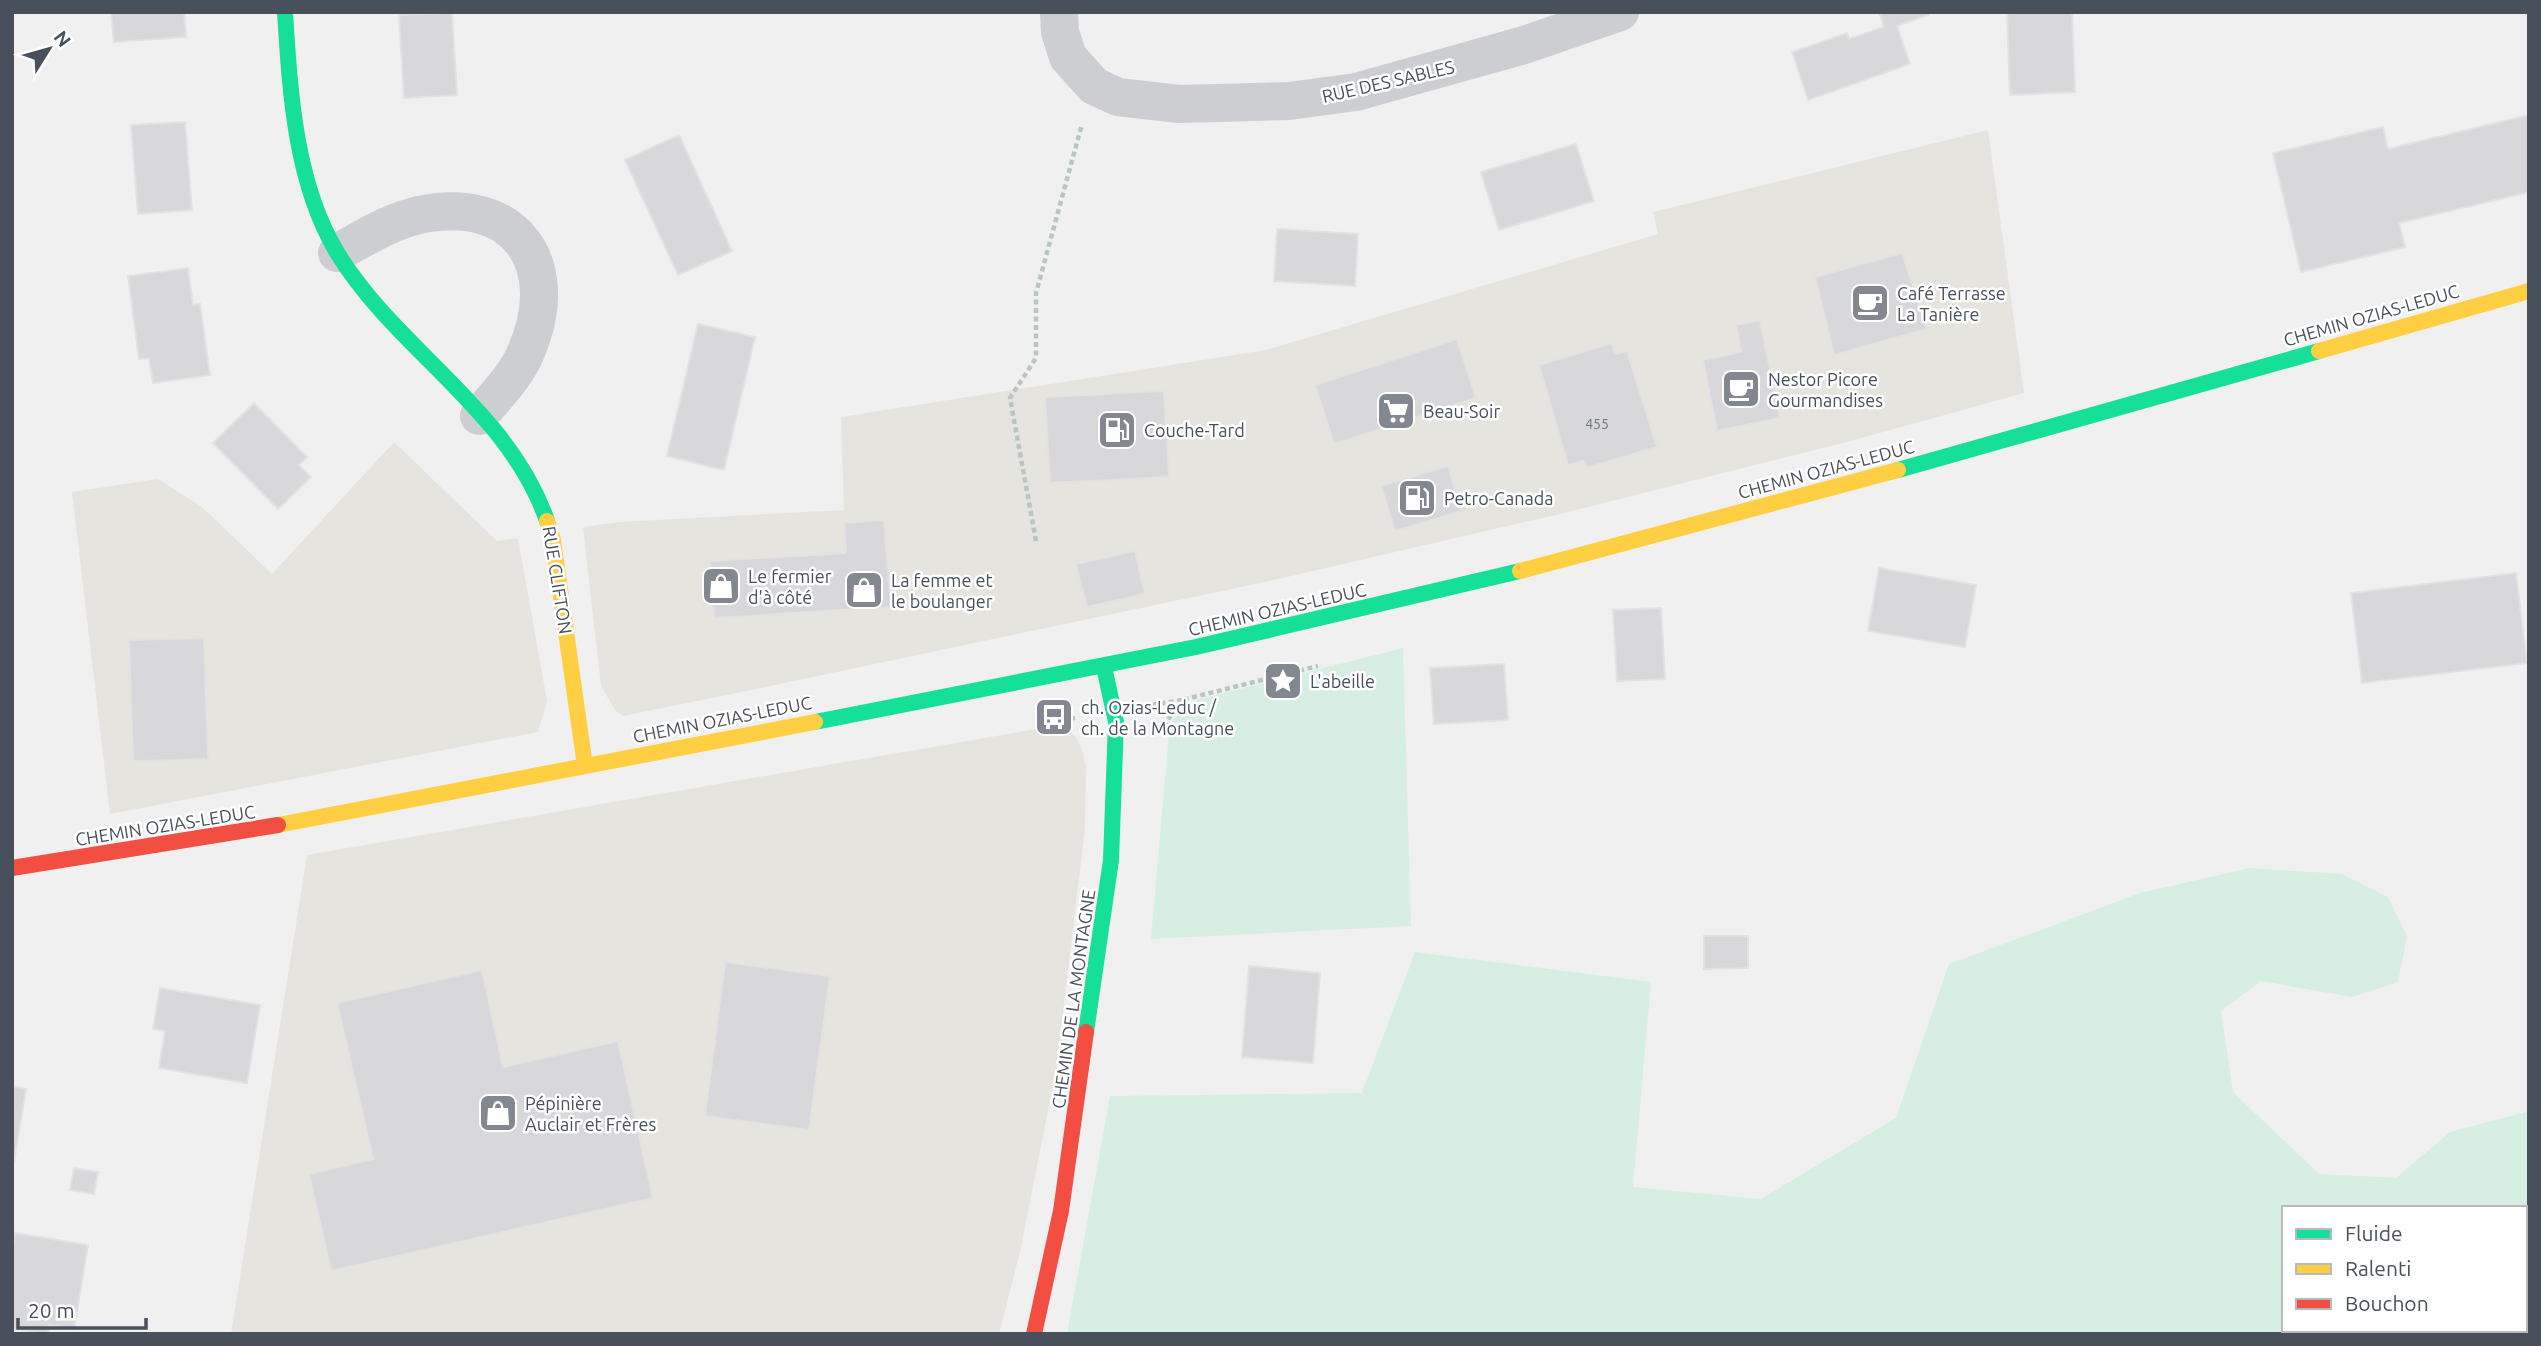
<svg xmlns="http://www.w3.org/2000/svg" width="2541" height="1346" viewBox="0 0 2541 1346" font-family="Ubuntu,sans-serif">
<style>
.commercial{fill:#e5e4de}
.green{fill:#d6efe2;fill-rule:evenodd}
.building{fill:#d8d8da;stroke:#e2e2e3;stroke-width:2}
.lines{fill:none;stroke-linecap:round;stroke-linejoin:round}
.path{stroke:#b9c5c2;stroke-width:4.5;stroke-dasharray:5 3.5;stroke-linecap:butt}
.street{stroke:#ccced1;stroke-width:38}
.fast{stroke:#16e098;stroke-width:16}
.slow{stroke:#ffcf43;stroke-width:16}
.jam{stroke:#f24e42;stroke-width:16}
.labels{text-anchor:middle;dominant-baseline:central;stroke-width:5;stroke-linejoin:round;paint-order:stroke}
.number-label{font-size:14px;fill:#6e747d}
.street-label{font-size:18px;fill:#48505c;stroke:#fff}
.poi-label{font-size:18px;fill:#48505c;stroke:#fff;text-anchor:start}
</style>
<rect width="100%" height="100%" fill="#f1f0f0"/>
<path class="commercial" d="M1988,130l36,263 -177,49 -287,72 -286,66 -523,110 -128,26 -8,-6 -14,-24 -18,-159 36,-5 225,-12 -3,-93 425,-67 392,-116 -5,-22z
M394,442l103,99 21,-3 29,163 -9,31 -428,82 -38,-322 86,-13 44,28 70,67z
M1054,726l13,2 9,9 7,15 3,14 -1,62 -29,243 -36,181 -21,82h-768l76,-479z"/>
<path class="green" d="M1403,648l8,278 -260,13 18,-206 4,-14 23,-19z
M2249,868l93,6 46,23 19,39 -9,46 -46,15 -91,-16 -40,30 12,81 86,82 77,4 54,-46 79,-21v223h-1462l43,-238 252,-3 53,-141 236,30 -18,205 128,12 135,-81 53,-154 191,-71zM2284,1208h241v122h-241z"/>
<path class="building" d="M111,12h73l2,25 -72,5z
M1879,12h48l1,3 -31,11 13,38 -102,36 -16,-48 55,-19 2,6 35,-12z
M2007,12h65l3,80 -65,3z
M452,13l5,82 -53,3 -5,-83z
M2529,115v77l-130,31 6,24 -104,25 -28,-119 110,-26 5,22z
M185,122l7,88 -54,4 -7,-89z
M679,135l53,116 -54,24 -53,-115z
M1576,144l18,57 -95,29 -18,-58z
M1277,229l81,5 -3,52 -81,-5z
M1902,253l25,76 -93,26 -19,-78z
M188,268l5,37 7,-1 10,71 -57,8 -4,-25 -10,1 -11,-83z
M1760,320l20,98 -63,13 -14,-71 38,-8 -5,-27z
M698,324l57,13 -31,133 -57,-14z
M1457,339l19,59 -142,46 -19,-59z
M1612,343l3,11 12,-3 30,96 -71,21 -3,-7 -15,4 -29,-100z
M1164,391l5,86 -119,6 -5,-86z
M254,403l53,54 -8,8 12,12 -33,32 -65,-66z
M1448,466l14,45 -67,20 -14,-45z
M884,520l7,87 -177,11 -4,-57 136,-8 -2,-30z
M1135,551l10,43 -58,13 -11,-43z
M1879,568l97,17 -11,62 -97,-16z
M2516,573l11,90 -165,20 -11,-90z
M1661,608l4,71 -48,2 -4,-71z
M204,638l4,121 -75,2 -4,-121z
M1504,664l4,56 -74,4 -4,-56z
M1704,936h44v32l-44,1z
M725,962l105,14 -21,154 -104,-14z
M1249,966l71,7 -7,90 -71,-6z
M482,970l21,97 115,-26 35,157 -322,73 -22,-97 64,-15 -36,-156z
M160,988l100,17 -13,78 -88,-15 6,-37 -12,-2z
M12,1086l14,3 -12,73h-2z
M74,1168l24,4 -4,22 -24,-4z
M15,1233l73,12 -14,84 -25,-4 -1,9h-3l-33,-6v-76z"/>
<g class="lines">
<path class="path" d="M1036,541l-26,-143 26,-40v-65l46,-169
M1152,705l30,-5
M1045,723l30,-5
M1162,735l5,-14 15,-21 136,-34"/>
<path class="street" d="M1059,12l1,20 8,25 26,29 24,11 61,7 110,-3 67,-9 168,-47 96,-33
M337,253c27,-15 52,-31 82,-38 97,-21 145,49 107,137 -10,24 -30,44 -47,64"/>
<path class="fast" d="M285,12c5,80 10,172 53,242 59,96 172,157 209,267
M1898,470l421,-119
M815,722l381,-75 324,-76
M1086,1032l25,-172 5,-138 -12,-55"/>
<path class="slow" d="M2319,351l210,-60
M547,521l6,19 32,226
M1520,571l378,-101
M278,825l537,-103"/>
<path class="jam" d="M12,868l266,-43
M1034,1334l27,-123 25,-179"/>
</g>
<defs>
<symbol id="cafe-square" viewBox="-11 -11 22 22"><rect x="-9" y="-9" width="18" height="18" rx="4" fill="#838890" stroke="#fff"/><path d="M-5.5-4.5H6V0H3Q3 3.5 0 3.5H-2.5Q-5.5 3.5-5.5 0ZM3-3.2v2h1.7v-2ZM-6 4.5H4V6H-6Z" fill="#fff"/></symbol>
<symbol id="supermarket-square" viewBox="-11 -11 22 22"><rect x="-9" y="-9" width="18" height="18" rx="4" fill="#838890" stroke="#fff"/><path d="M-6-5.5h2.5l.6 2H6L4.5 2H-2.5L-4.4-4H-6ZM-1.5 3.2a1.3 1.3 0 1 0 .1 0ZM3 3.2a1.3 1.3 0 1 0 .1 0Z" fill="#fff"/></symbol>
<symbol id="fuel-square" viewBox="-11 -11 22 22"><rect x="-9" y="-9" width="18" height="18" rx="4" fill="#838890" stroke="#fff"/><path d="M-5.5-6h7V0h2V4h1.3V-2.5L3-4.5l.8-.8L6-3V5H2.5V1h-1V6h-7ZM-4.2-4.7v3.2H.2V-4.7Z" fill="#fff"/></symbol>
<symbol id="shop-square" viewBox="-11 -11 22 22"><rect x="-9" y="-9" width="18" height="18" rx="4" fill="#838890" stroke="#fff"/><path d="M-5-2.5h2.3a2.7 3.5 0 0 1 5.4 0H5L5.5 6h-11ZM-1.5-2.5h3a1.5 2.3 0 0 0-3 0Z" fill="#fff"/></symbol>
<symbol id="sight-square" viewBox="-11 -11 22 22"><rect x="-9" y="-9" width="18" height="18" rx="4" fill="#838890" stroke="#fff"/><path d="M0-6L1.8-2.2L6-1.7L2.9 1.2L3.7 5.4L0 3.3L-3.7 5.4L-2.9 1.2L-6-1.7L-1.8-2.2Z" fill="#fff"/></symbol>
<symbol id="bus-square" viewBox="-11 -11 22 22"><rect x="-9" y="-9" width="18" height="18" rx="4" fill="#838890" stroke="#fff"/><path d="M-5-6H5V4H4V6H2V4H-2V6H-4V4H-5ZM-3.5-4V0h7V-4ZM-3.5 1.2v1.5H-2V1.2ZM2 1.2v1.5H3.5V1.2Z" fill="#fff"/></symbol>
</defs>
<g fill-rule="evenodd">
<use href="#cafe-square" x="1848" y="281" width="44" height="44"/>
<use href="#cafe-square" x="1719" y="367" width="44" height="44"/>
<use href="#supermarket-square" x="1374" y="389" width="44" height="44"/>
<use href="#fuel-square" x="1095" y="408" width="44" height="44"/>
<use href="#fuel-square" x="1395" y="476" width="44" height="44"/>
<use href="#shop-square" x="699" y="564" width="44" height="44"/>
<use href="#shop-square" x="842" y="568" width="44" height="44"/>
<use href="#sight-square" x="1261" y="659" width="44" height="44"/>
<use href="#bus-square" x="1032" y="695" width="44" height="44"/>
<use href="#shop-square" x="476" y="1091" width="44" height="44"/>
</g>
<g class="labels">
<g class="number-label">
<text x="1597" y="424">455</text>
</g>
<g class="street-label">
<text transform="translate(1388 81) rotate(-13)">RUE DES SABLES</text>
<text transform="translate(2371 315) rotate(-16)">CHEMIN OZIAS-LEDUC</text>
<text transform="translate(1826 469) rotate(-15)">CHEMIN OZIAS-LEDUC</text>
<text transform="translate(558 580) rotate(81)">RUE CLIFTON</text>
<text transform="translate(1277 609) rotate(-13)">CHEMIN OZIAS-LEDUC</text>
<text transform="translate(722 719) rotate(-11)">CHEMIN OZIAS-LEDUC</text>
<text transform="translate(165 825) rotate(-9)">CHEMIN OZIAS-LEDUC</text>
<text transform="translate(1073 999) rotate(-82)">CHEMIN DE LA MONTAGNE</text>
</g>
<g class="poi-label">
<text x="1897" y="293">Café Terrasse<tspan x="1897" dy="21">La Tanière</tspan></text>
<text x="1768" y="379">Nestor Picore<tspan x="1768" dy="21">Gourmandises</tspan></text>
<text x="1423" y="411">Beau-Soir</text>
<text x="1144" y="430">Couche-Tard</text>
<text x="1444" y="498">Petro-Canada</text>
<text x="748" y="576">Le fermier<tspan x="748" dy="21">d'à côté</tspan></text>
<text x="891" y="580">La femme et<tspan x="891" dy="21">le boulanger</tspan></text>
<text x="1310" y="681">L'abeille</text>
<text x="1081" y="707">ch. Ozias-Leduc /<tspan x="1081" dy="21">ch. de la Montagne</tspan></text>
<text x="525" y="1103">Pépinière<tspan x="525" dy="21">Auclair et Frères</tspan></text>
</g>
</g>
<rect width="2541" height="1346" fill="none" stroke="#48505c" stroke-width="28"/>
<rect x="2282" y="1206" width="245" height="126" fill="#ffffff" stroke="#b6b9be" stroke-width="2"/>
<rect x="2296" y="1229" width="35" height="10" fill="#16e098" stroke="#b6b9be" stroke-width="2"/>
<text x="2345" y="1241" font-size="21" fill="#48505c">Fluide</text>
<rect x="2296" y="1264" width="35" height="10" fill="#ffcf43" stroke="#b6b9be" stroke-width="2"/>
<text x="2345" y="1276" font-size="21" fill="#48505c">Ralenti</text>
<rect x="2296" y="1299" width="35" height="10" fill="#f24e42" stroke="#b6b9be" stroke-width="2"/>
<text x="2345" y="1311" font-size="21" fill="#48505c">Bouchon</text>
<g transform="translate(49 49) rotate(53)" stroke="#ffffff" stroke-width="5" paint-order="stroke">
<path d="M0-5L12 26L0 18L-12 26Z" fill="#48505c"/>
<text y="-10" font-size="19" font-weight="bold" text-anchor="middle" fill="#48505c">N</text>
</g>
<path d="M18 1318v10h128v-10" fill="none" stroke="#48505c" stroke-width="3.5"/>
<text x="28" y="1318" font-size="21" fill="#48505c" stroke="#ffffff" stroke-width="5" paint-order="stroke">20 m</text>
</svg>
